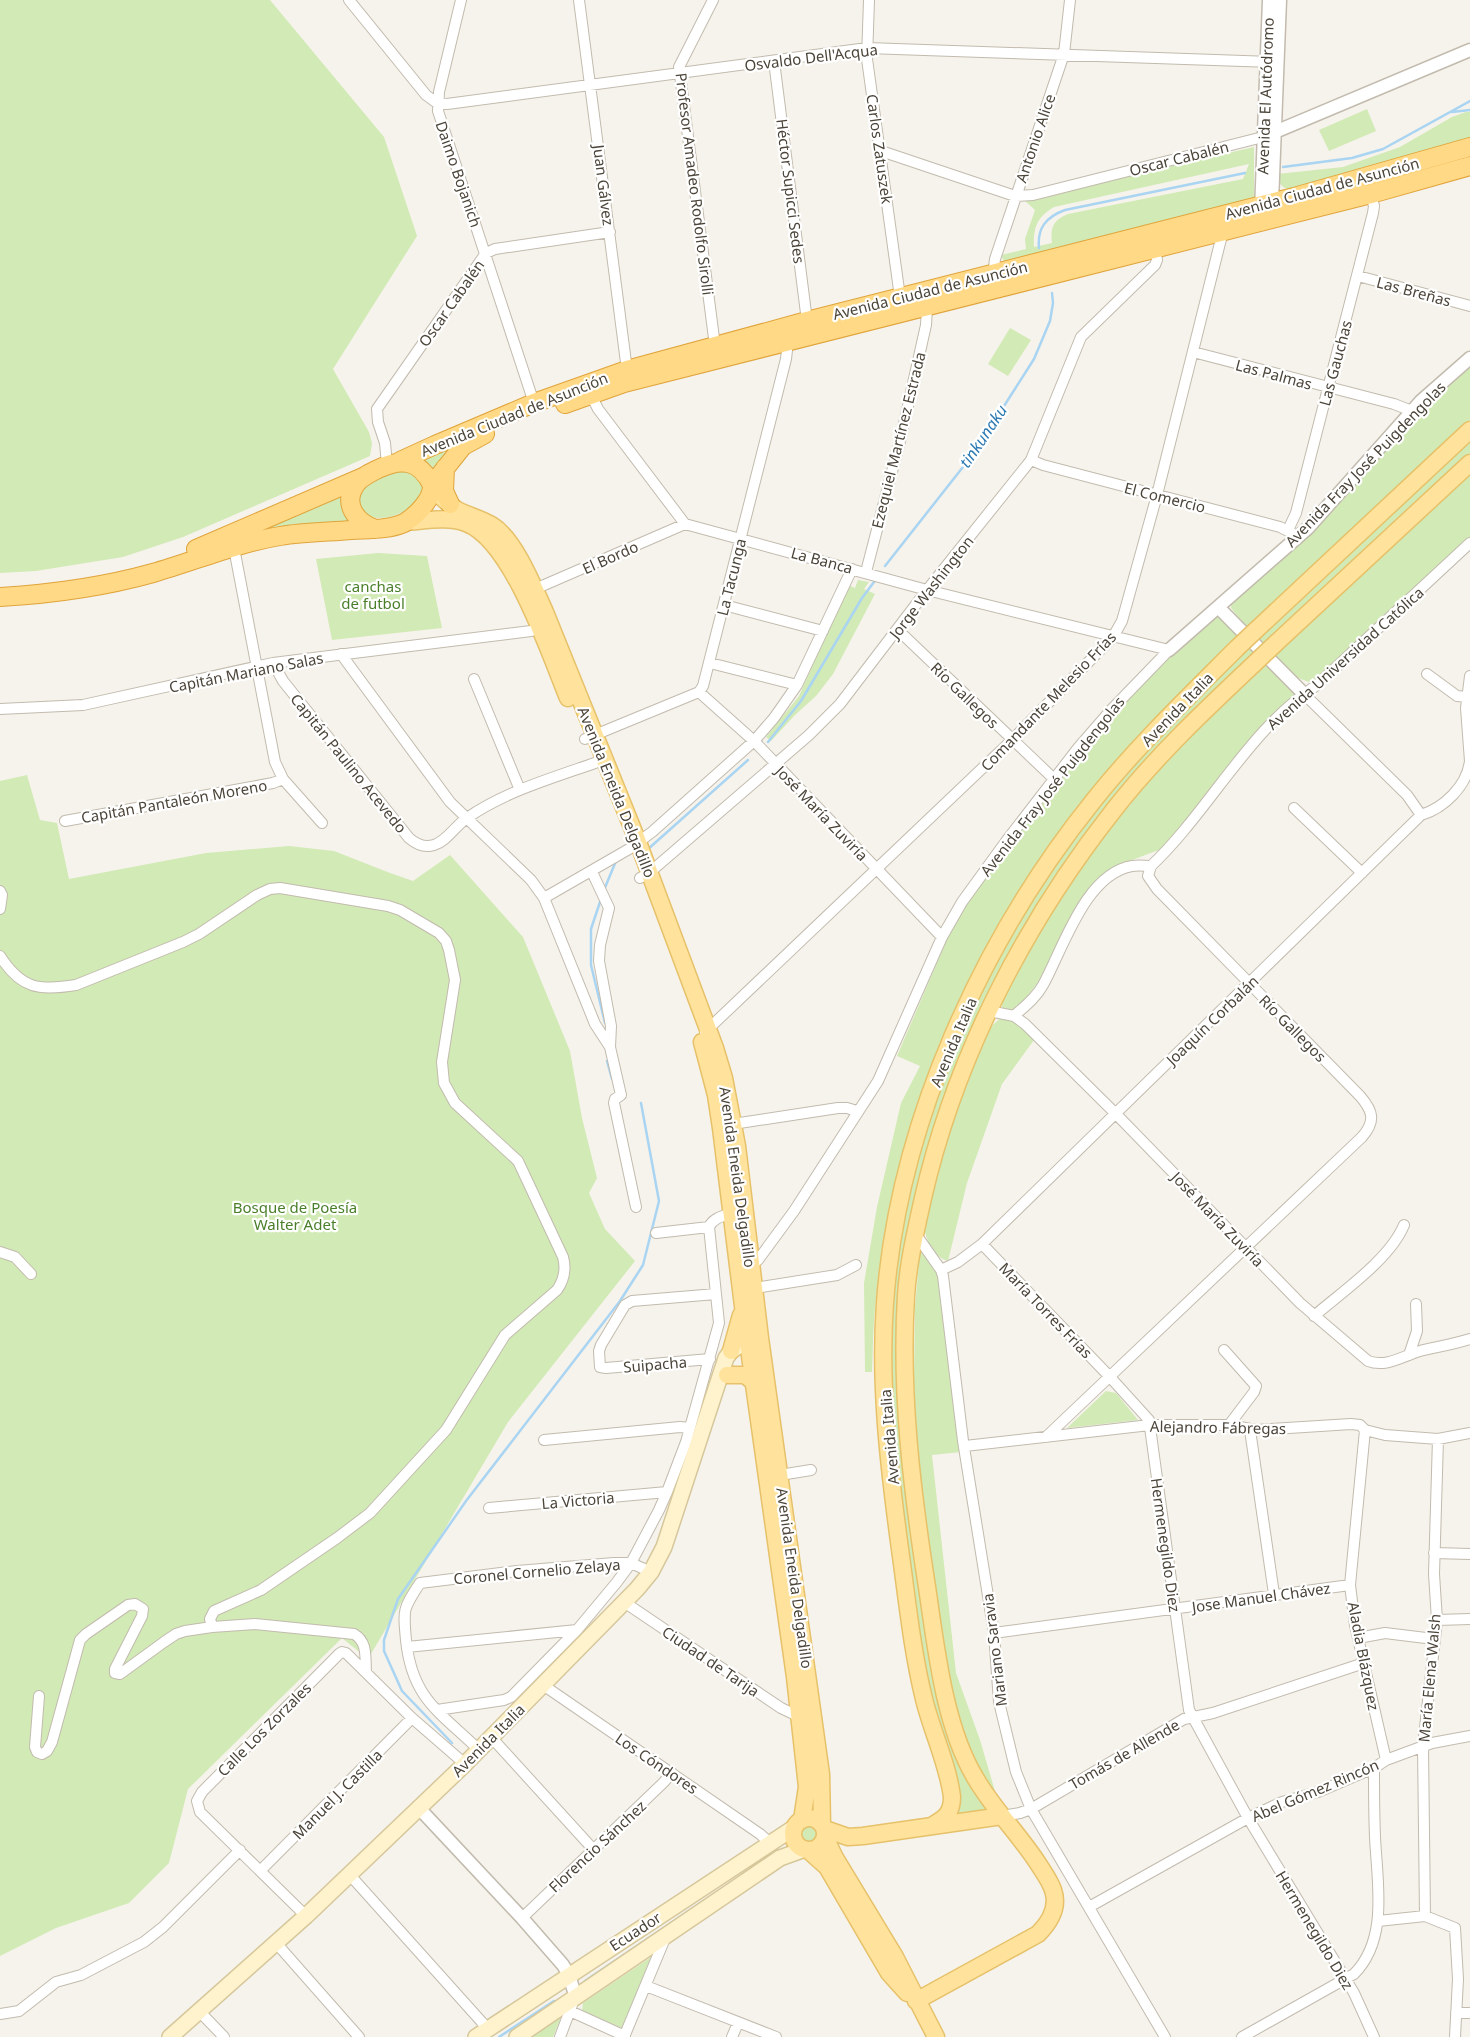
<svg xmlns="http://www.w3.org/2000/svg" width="1470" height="2037" viewBox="0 0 1470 2037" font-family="'Noto Sans',sans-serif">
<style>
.green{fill:#d2eab5;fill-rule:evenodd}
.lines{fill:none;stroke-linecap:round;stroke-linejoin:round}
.stream{stroke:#a9d4f2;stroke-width:2.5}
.minor-casing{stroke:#c2bbae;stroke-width:12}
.tertiary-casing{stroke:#c2bbae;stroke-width:15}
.secondary-casing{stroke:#d6c79b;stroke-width:18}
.primary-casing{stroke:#e6c16a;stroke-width:19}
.trunk-casing{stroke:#e0a43c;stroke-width:20}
.minor{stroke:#fff;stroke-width:10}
.tertiary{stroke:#fff;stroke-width:12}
.secondary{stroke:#fff3cd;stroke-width:15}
.primary{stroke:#ffe39c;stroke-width:16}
.trunk{stroke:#ffd985;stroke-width:18}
.primary-bridge-casing{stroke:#e6c16a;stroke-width:19;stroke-linecap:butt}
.primary-bridge{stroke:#ffe39c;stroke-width:16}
.labels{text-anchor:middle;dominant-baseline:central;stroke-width:4.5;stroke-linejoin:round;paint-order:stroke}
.street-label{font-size:15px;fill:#4b4439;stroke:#fff}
.park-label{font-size:15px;fill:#4a7f2a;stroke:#fff}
.water-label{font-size:16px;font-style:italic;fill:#2e7ab2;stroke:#fff}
</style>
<rect width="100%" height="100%" fill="#f6f3ec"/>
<path class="green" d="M0,0h270l114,137 33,99 -84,133 36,63 3,11 -2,13 -187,81 -60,20 -87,14 -36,2z
M1367,109l9,22 -47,20 -10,-21z
M1466,112h4v29l-180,49c-9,-3 -11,-6 -13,-16l66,-7 57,-20 52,-30z
M1254,147v50l-5,6 -244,60 -4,-8 25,-6 -1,-10 10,-29 -11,-10 20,-2 41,-12zM1249,164l-6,15 -175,35c-15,6 -18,14 -16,29l-18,4c-1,-19 3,-30 20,-40z
M1010,328l21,12 -23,36 -20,-12z
M1470,364v56l-223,208 -16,-20v-5l71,-63 57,-59 52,-64z
M486,431l-49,46 -17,-19z
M1470,439v14l-59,56 -347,358 -119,235 -45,241 36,339 57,129 -43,7 -48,-274 -15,-206 12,-110 38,-136 32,-80 27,-56 73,-117 104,-120z
M404,470c3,2 8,3 11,5 25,19 -22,55 -53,39l-4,-12 1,-10 20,-17z
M1470,471v67l-149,140 -12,4 -11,-4 -24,-21z
M350,488l5,38 -221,48z
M378,553l49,3 15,72 -110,12 -16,-81z
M858,580l11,2 -5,7 11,5 -42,80 -17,22 -21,19 -24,26 -5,-4 33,-41 49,-111 7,3z
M1217,617l6,3 16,18c-59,57 -120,113 -169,178 -11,15 -21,31 -31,46 -87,131 -147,281 -163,437 -3,24 -3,49 -4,73h-7l-1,-89 13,-76 24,-104 19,-37 -23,-10 54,-126 20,-35 145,-186 35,-38 60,-51z
M1266,663l29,31 -43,46 -88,108 -40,15 -29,20 -25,39 -32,60 -18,24 -12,6 -6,-5 -1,-7 60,-105 39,-53 63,-79 56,-57z
M27,775l13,45 17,3 12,56 137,-26 83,-7 45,5 56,22 23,8 37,-26 73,82 47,114 12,67 15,60 -8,15 16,36 30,32 -127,161 -140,237 -26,-21 -154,151 -19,74 -40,40 -73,25 -56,28v-1175z
M1001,1018l14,4 19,18 -32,44 -35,99 -19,78c-12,-3 -20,-16 -23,-29 -5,-27 48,-176 65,-203 2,-4 7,-8 11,-11z
M920,1250l18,25 23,177 -29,3 24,218 24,67 19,65 -21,-33 -23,-66 -23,-124 -13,-111 -5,-87 1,-77z
M1106,1391l10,2 22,27 -71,8z
M800 1833a9 9 0 1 1 18 0a9 9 0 1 1-18 0Z
M651,1957l-29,71 -40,-17 1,-8z
M560,2017v3l-7,17h-23z"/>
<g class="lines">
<path class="stream" d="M1452,112l18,-2
M1283,167l69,-9 31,-9 87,-48
M1039,248c-2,-20 7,-31 26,-38l180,-37
M885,566l89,-113 60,-94 16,-38 3,-18 -1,-10
M768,742l33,-41 61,-103 12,-16
M647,850l101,-90
M604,890l12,-29
M601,899l-10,30v36l14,58
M607,1061l5,18
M452,1743l-50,-52 -18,-40v-11l14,-41 68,-98 154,-200 23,-36 16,-64 -18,-98
M585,1981l120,-81
M499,2037l55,-36"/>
<defs>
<path id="minor" d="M349,0l77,95 11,8 10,1 420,-56 407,14
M461,0l-22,92 -1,19 96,292
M579,0l48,370
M713,0l-34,67 36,279
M869,0l-2,59 33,238
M774,61l33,260
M881,151l134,45 18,-1 230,-58
M993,275l2,-16 69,-205 6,-54
M1358,276l112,30
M1193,352l201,52 18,7
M591,395l7,14 87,115 242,66 242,60
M1031,460l12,5 237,62 12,6
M387,465l-2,-22 -7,-21 -1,-13 109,-156 9,-4 115,-17
M1288,530l8,-17 77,-300 1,-7 -3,-12
M234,548l41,214 8,17 39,44
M866,572l35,-135 25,-112 1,-17
M535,589l150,-65
M724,605l99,26
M898,630l156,149
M341,654l109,148 81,78 13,18 51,126 15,23 11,48 -6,4 -1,4 22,104
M273,663l10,18 126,157c7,6 16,10 25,7 13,-4 21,-19 33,-27 37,-26 85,-40 128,-55
M710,663l87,22
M1427,674l30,22 10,1
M1470,676l-4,32 4,53
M474,679l46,111
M699,692l55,49 188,196
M1304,694l103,101 14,20
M0,709l83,-4 190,-42 258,-32 13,-4
M585,739l114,-47 4,-6 83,-327 2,-18
M1294,808l68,65
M65,821l208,-38 10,-4
M592,872l17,36 -9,37 -1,16 12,65 -1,21
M640,878l9,-5 160,-138 31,-31 87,-114 104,-130 50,-123 74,-72 2,-5 -2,-11
M0,891l2,4 -2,14
M544,898l85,-49 23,-17 102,-91 20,-23 23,-33 55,-116
M0,956c21,33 39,35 76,29l107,-43 16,-8 58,-39 13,-6 10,-1 108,18 12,4 39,23 7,8 3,9 6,30 -13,82 2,21 11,20 63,58 45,96c3,11 1,23 -6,33l-52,45 -59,95 -76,83 -33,25 -76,52 -47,21 -4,8 2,8
M989,1011l25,5 11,8 91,90 184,189 68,58c18,7 35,-5 52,-10 17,-4 34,-7 50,-12
M1014,1016c10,-9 22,-18 29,-31 20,-36 42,-111 89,-119 6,-1 13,0 19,0 59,-56 97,-136 166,-181l153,-142
M705,1032l307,-292 101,-103 9,-16 35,-126 66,-264
M733,1124l105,-16h9l10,3
M656,1233l53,-6c4,-9 14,-11 23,-14
M915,1233l26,37 2,6 20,165 31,192 5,69 17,70 15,37 134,228
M982,1244l128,133 39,43 40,290 59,108 106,175 20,44
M0,1252l15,5 16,17
M751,1266l7,-6 36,-49 84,-130 64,-144 20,-35 45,-62 71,-92 33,-38 58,-60
M941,1270l17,-8 24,-18 439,-429c23,-7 46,-29 49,-54
M749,1289l88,-14 19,-10
M1314,1316c28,-24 76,-57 90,-91
M1224,1350l32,36 -2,6 -25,33
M1409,1355l8,-24 -1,-27
M710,1359l-104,9 -6,-1 -1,-16 2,-6 24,-40 7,-4 84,-7
M1250,1430l24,164
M1365,1430l-15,155 5,40 31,135
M1046,1437l316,-300c14,-16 11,-26 -2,-41l-203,-207 -9,-13 3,-10
M544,1440l136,-13 10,1
M965,1446l185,-21h79l27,5 95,-6 9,1 5,5 20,5 53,4 32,-6
M780,1475l31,-5
M489,1508l178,-16
M1434,1553l36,1
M624,1602l157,106 19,9
M1437,1620l33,-1
M994,1633l356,-48
M1358,1638l27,-5 49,6
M407,1647l170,-17
M543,1685l217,149 10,9
M39,1696l-4,51 2,5 5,2 5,-3 5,-9 28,-102 6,-6 42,-29 7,-1 8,5 -1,7 -27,53v4l5,1 44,-32 12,-8 9,-3 27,-4 43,-3 99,10c14,8 11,24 12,38
M437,1710l67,-10 7,-3 66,-67 40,-48 14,-19 28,-53 8,-18 19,-50 33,-119 -10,-96
M491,1737l102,112
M479,1750c-39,-38 -67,-51 -73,-110 -3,-31 -3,-31 14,-57l97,-12 97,-8h17l20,9
M1002,1816l18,-3 11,-4 153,-90 29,-6 151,-50
M261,1870l151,-152
M349,1874l139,155
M1089,1907l159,-89 34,-16 36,-10 56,-24 12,-8 46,-17 38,-7
M306,1916l-106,-104 -3,-11 5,-9 137,-138 3,-2 4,1 66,65 53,46
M1425,1916l-2,-170 14,-126 -3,-46 4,-135
M522,1918l141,-135 9,-10
M1378,1921l47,-5 30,12 3,51 -3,58
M277,1944l82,93
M646,1986l130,51
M570,2011l55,25
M200,2012l24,25
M1456,2013h14
M0,2014l19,-3 37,-29 25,-7 63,-33 19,-15 77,-77
M560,2037l12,-32
M624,2037l42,-101
M732,2037l6,-14
M1242,2037l112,-63c35,-35 23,-92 21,-137 -1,-23 -1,-46 -1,-69"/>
<path id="tertiary" d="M1263,137l207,-87
M1274,210l-2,-8 8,-202
M1261,212l8,-212
M1218,607l86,87
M1169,650l139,-122 113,-127 49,-43
M418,1807l104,111 41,47 6,10 7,23"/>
<path id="secondary" d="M170,2037l136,-121 159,-152 172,-175 14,-17 13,-25 62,-189 5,-7 11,-7
M476,2037l319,-210
M517,2037l263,-179 25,-9"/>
<path id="primary" d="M439,495c6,5 12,11 18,15 12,6 25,9 36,16 22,14 41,62 52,86l93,230 77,206 9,30 13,68 23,192 61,436 1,50
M405,522c19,-1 42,-6 61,1 46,17 84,131 102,175
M1255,631l215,-201
M1275,644l195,-181
M702,1042l14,53 5,33 22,178 52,371 12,110 -5,33
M731,1351l10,-36
M727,1375h18l10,8
M793 1834a16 16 0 1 1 32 0a16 16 0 1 1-32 0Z
M933,1825c13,-7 19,-13 19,-28 -4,-33 -20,-65 -28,-98 -12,-49 -17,-100 -24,-150 -11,-81 -21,-164 -15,-246 13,-179 97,-364 209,-503 43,-54 94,-103 143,-152
M825,1829l23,8 15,-1 139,-20
M825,1837l10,21 60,99 41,80
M808,1850l19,17 62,106 18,20
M916,2001l122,-67c12,-12 21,-27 15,-44 -3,-9 -9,-17 -14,-25 -19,-30 -45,-55 -63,-86 -32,-52 -40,-132 -49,-192 -15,-96 -27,-194 -21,-291 2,-33 10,-66 17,-98 32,-140 101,-274 190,-387 42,-54 93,-102 143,-149"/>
<path id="trunk" d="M565,404l59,-21 747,-189 99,-28
M400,461l35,-16 99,-42 93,-33 180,-49 487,-124 176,-50
M445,468l-1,23 6,13
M432,485l31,-39 22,-12
M196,549l167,-72
M0,597c51,-3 103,-10 153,-24 42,-12 84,-30 127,-37 24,-4 48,-4 72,-6 17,-1 36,0 52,-7 12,-7 29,-24 28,-38 -13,-26 -31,-27 -54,-16 -8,4 -17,8 -22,15 -14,20 0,38 19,45"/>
</defs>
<use href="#minor" class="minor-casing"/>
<use href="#tertiary" class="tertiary-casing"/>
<use href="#secondary" class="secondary-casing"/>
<use href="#primary" class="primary-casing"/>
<use href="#trunk" class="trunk-casing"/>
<use href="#minor" class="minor"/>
<use href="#tertiary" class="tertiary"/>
<use href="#secondary" class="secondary"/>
<use href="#primary" class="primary"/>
<use href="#trunk" class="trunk"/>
<defs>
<path id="primary-bridge" d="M1237,648l18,-17
M1256,662l19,-18"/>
</defs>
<use href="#primary-bridge" class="primary-bridge-casing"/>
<use href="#primary-bridge" class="primary-bridge"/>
</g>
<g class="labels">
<g class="street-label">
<text transform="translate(811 57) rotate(-7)">Osvaldo Dell'Acqua</text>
<text transform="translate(1265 96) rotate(-88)">Avenida El Autódromo</text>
<text transform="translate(1035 138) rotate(-71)">Antonio Alice</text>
<text transform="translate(880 149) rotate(82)">Carlos Zatuszek</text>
<text transform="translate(1179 158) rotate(-14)">Oscar Cabalén</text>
<text transform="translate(459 174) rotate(71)">Daimo Bojanich</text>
<text transform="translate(695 184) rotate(83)">Profesor Amadeo Rodolfo Sirolli</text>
<text transform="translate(604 185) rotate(83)">Juan Gálvez</text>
<text transform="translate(1322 188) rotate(-15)">Avenida Ciudad de Asunción</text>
<text transform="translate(791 191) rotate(83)">Héctor Supicci Sedes</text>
<text transform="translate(930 290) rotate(-14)">Avenida Ciudad de Asunción</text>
<text transform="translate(1414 291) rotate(15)">Las Breñas</text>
<text transform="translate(451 303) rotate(-55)">Oscar Cabalén</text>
<text transform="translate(1335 363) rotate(-75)">Las Gauchas</text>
<text transform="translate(1274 374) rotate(15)">Las Palmas</text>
<text transform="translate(514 414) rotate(-22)">Avenida Ciudad de Asunción</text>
<text transform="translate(898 440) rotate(-76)">Ezequiel Martínez Estrada</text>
<text transform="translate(1365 464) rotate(-46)">Avenida Fray José Puigdengolas</text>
<text transform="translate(1165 497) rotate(14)">El Comercio</text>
<text transform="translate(610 557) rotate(-24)">El Bordo</text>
<text transform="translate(822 560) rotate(15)">La Banca</text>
<text transform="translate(731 577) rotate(-76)">La Tacunga</text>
<text transform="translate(931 587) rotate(-52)">Jorge Washington</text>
<text transform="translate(1345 658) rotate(-42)">Avenida Universidad Católica</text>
<text transform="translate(246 672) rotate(-11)">Capitán Mariano Salas</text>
<text transform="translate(965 695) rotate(44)">Río Gallegos</text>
<text transform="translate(1048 701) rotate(-46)">Comandante Melesio Frías</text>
<text transform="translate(1177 709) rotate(-46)">Avenida Italia</text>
<text transform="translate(349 763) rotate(51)">Capitán Paulino Acevedo</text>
<text transform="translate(1052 786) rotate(-52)">Avenida Fray José Puigdengolas</text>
<text transform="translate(617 792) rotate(68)">Avenida Eneida Delgadillo</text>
<text transform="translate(174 801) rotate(-10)">Capitán Pantaleón Moreno</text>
<text transform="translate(822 813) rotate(46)">José María Zuviría</text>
<text transform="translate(1212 1020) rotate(-44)">Joaquín Corbalán</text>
<text transform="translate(1293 1028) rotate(45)">Río Gallegos</text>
<text transform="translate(953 1042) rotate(-67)">Avenida Italia</text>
<text transform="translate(738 1177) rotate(82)">Avenida Eneida Delgadillo</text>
<text transform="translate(1218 1219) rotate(46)">José María Zuviría</text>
<text transform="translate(1046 1310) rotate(46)">María Torres Frías</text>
<text transform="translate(655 1364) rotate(-5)">Suipacha</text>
<text transform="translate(1218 1427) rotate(1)">Alejandro Fábregas</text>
<text transform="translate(889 1437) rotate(-95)">Avenida Italia</text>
<text transform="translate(578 1500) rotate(-5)">La Victoria</text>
<text transform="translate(1166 1545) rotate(82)">Hermenegildo Diez</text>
<text transform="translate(537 1571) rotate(-5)">Coronel Cornelio Zelaya</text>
<text transform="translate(795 1578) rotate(82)">Avenida Eneida Delgadillo</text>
<text transform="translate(1261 1597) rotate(-8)">Jose Manuel Chávez</text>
<text transform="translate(994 1650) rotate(-97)">Mariano Saravia</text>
<text transform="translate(1364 1656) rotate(79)">Aladia Blázquez</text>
<text transform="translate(711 1661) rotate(34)">Ciudad de Tarija</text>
<text transform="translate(1429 1678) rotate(-85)">María Elena Walsh</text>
<text transform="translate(264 1729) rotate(-45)">Calle Los Zorzales</text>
<text transform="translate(488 1740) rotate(-45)">Avenida Italia</text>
<text transform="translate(1124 1754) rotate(-30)">Tomás de Allende</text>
<text transform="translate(657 1763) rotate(34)">Los Cóndores</text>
<text transform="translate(1315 1790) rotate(-23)">Abel Gómez Rincón</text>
<text transform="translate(337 1794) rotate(-45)">Manuel J. Castilla</text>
<text transform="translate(597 1846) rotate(-43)">Florencio Sánchez</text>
<text transform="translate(1315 1930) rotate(59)">Hermenegildo Diez</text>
<text transform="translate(635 1931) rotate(-33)">Ecuador</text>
</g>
<g class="park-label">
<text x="373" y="586">canchas<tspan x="373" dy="17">de futbol</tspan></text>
<text x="295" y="1207">Bosque de Poesía<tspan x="295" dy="17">Walter Adet</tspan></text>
</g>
<g class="water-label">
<text transform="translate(983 436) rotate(-56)">tinkunaku</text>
</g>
</g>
</svg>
